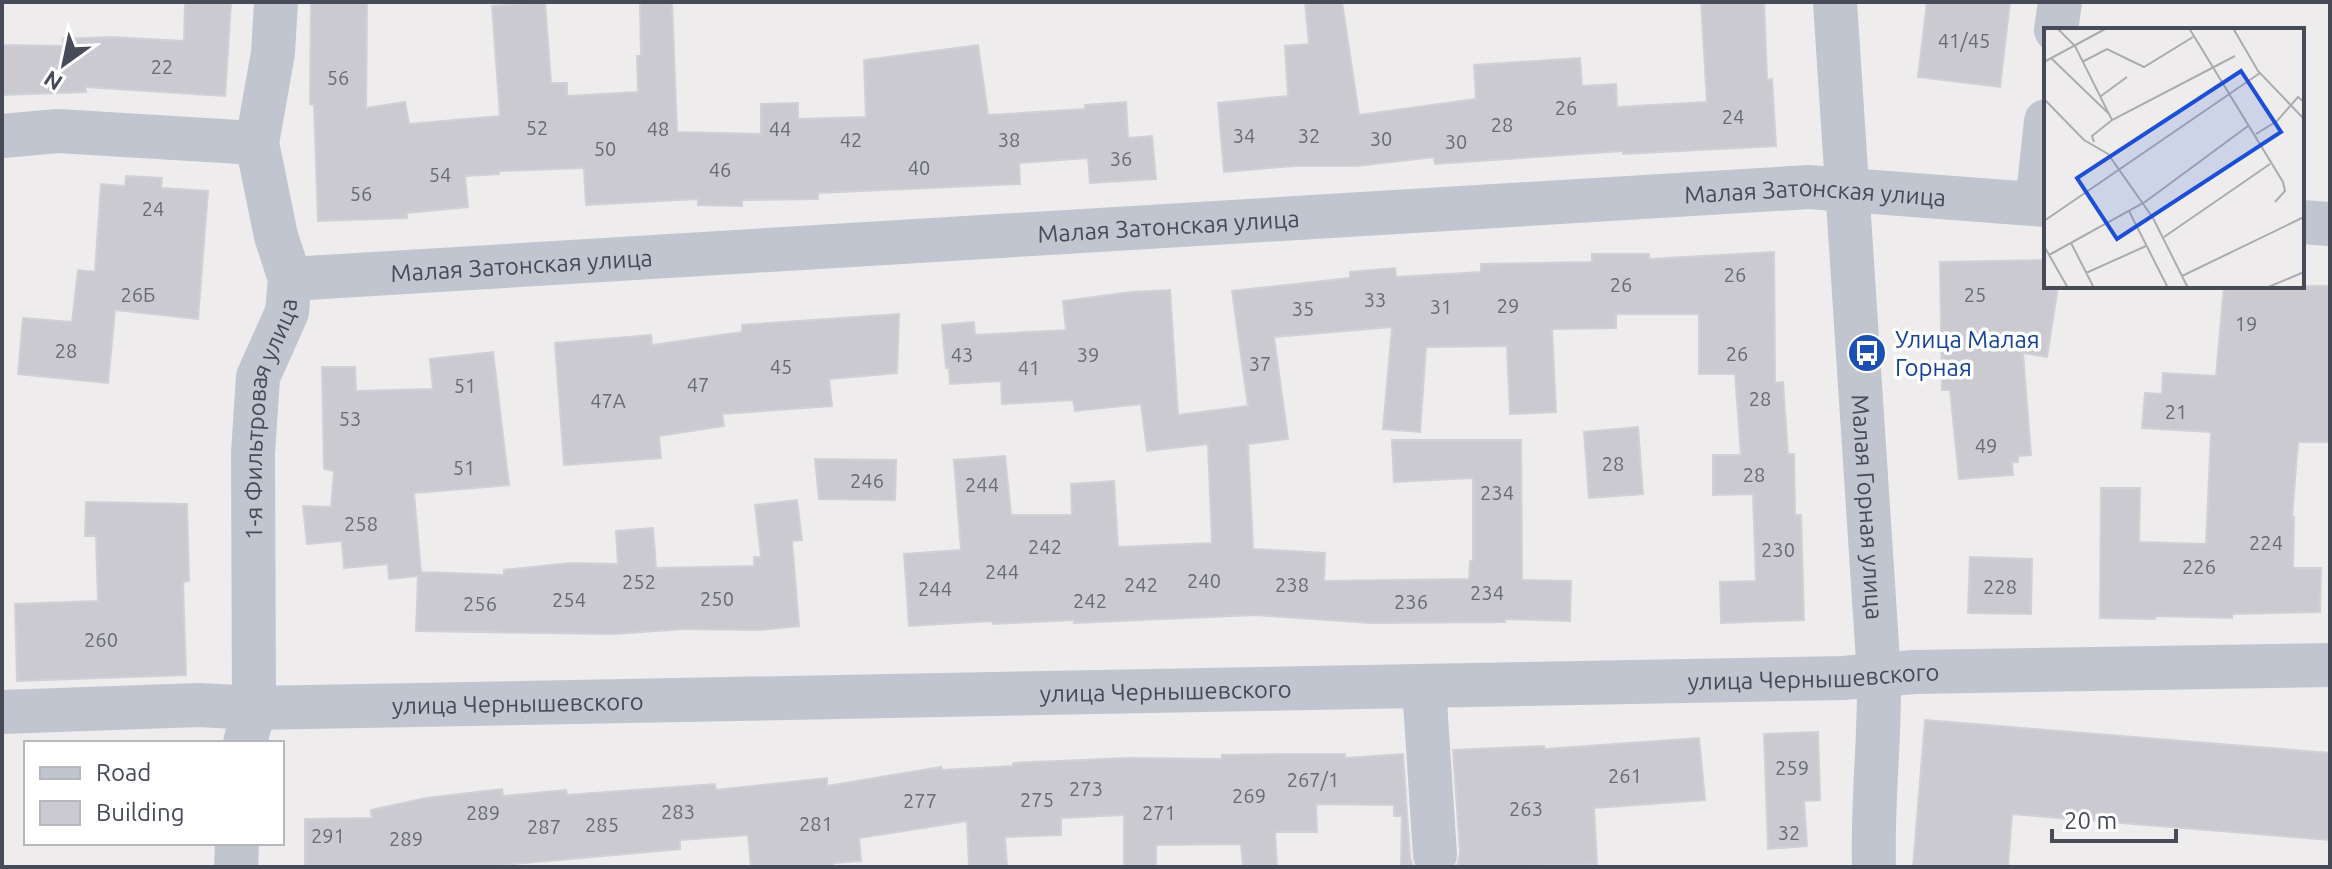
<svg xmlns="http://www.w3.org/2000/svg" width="2332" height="869" viewBox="0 0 2332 869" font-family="Ubuntu,sans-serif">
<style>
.building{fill:#cacad0;stroke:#d0d1d7;stroke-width:2}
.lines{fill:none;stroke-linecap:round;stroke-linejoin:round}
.minor{stroke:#c1c5d0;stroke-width:44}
.labels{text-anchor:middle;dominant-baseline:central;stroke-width:7;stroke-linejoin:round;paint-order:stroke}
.number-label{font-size:20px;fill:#676b75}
.street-label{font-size:24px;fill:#464b57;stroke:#fff}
.transit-label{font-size:24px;fill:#164399;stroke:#fff;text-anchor:start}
.inset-road{fill:none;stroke:#abacb0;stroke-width:2}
.view{fill:#1d4ed8;fill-opacity:0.15;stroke:#1d4ed8;stroke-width:4}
.inset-edge{fill:none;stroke:#464b57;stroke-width:4}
</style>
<rect width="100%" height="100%" fill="#eeecec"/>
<path class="building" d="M185,2h46l-6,94 -140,-9 1,5 -84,3v-50l61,1v-7l48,-2 73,4z
M311,2h56l-1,106 39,-6 4,22 91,-8 -8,-110 53,-4 6,81h16v13l71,-4 -1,-36h4l-1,-54h32l5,130 84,2v-30l37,-1v16l68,-2 -2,-57 114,-15 10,70 97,-6v-4l41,-3 2,36 24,-2 4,43 -66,4 -2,-25 -69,5 1,21 -202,9v6l-76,1v6l-44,-1v-6l-112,6 -2,-37 -85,3v3l-34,2 3,31 -61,6v5l-89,3 -4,-116 -4,-1z
M1305,2h37l17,113 117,-16 -2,-34 106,-7 2,28 34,-2 1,23 90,-5 -6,-100h63l3,78 5,-1 4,67 -153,8v-3l-188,13 -1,-7 -77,9h-64l-69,6 -6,-69 70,-7 -3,-50 24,-2z
M1927,2h83l-10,85 -82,-10z
M126,176l36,2 -1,10 47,3 -10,128 -83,-9 -7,73 -90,-9 5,-56 49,4 6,-52 17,2 6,-88 24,2z
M1774,252l1,131 8,-1 5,72h6l1,61h6l3,105 -83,3 -1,-41 36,-1 -3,-87 -40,1v-40h28l-6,-81h-36v-60h-83v14l-64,1 4,83 -46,2 -3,-68 -81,1 -6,85 -37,-3 9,-102 -118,10 14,102 -40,5 5,105 72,4 -1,28 145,-2 1,-18h3v-83l-79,4 -2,-42h129l1,140 49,1 -1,40 -65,-2v3l-134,1 -116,-8 -181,8v-3l-81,4 -1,-3 -83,5 -5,-72 57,-4 -7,-90 51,-4 6,59h61l-1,-31 43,-3 4,66 94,-4 -4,-99 -61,7 -6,-47 -66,7 -2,-11 -71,4 -1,-23 -51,3 -1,-16h-3l-4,-43 32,-3 1,13 91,-5 -3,-29 68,-9 39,-2 8,125 70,-9 -16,-115 118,-13v-6l45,-4 1,9 85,-5v-8l111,-2v-8h57v5z
M2046,260v26h12l-11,71 -24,-4 8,102 -13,1v6h-6l1,13 -54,4 -9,-89h-8l-2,-128z
M2224,286h106v156h-32l-6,75h2l-1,51h28l-1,44 -88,2v4l-77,-2v3l-55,-1 1,-130h39l-1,54 67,2 5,-112 -69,-4 3,-35 17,1 1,-21 53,3z
M899,314l-2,59 -68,6 3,27 -110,8 2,12 -65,10 2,22 -97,7 -9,-122 96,-8 1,10 90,-13v-7z
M493,352l16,133 -95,8 7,79 83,3v-5l67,-7 47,1 -2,-33 37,-3 3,40 98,-2v-9h7l-6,-52 42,-5 5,40 -10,1 7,85 -39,4 -76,-1 -71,5 -197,-3 2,-55 -29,3 -1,-15 -44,4 -2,-27 -35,3 -4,-38 28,1 3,-36 -10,-2 -2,-102h33l1,24 77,-2 -3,-30z
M1638,427l5,67 -54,4 -5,-66z
M815,459l81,1 -1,40 -76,-1z
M86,502l101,2 2,77 -6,1 3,93 -169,6 -2,-77 83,-3 -2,-65h-11z
M1970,557l62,2 -1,55 -63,-1z
M1925,720l405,33v87l-318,-26 -4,53h-95z
M1818,732l2,68 -16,1 3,45 -39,3 -4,-115z
M1699,738l6,62 -111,8 3,56 -140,3 3,-14 -7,-103 91,-4 1,3z
M1281,754h64v4l58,-4 7,103 3,10h-12l1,-51h-8v-11l-78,-1 1,28h-42l2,35h-34l-2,-23 -85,1v22h-32v-52l-63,3v17l-56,2 2,30h-38l-2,-46 -108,17 2,23 -28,2v4h-82l-3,-32 -68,5v9l-199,18h-176v-48l67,-1 -1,-8 55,-12 76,-9 1,7 63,-6 1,5 148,-11 1,6 111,-12v8l114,-19 1,3 71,-4v-3l115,-5 94,1v-4z"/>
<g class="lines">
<g class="minor">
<path id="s1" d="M1835,2l44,674c1,64 -7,127 -5,191"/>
<path d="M2056,30l4,-28"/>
<path d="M2,136l56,-5 199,12"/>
<path d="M2037,204l9,-83"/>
<path d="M2302,222l28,2"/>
<path id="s2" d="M290,279l1519,-92 237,18"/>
<path d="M1424,686l11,169"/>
<path id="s3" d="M2,712l197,-7 55,3 1589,-30 71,-6 416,-7"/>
<path id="s4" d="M245,743l9,-35 -1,-255 5,-76 29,-65 3,-33 -14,-43 -19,-93 16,-90 3,-51"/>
<path d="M236,867l1,-24"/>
</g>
</g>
<defs>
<symbol id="bus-disc" viewBox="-11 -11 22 22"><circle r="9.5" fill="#1a4fb4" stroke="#fff"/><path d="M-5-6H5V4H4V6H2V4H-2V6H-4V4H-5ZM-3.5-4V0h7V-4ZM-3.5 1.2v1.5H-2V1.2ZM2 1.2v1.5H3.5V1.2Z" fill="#fff"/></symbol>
</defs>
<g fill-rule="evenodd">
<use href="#bus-disc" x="1845" y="331" width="44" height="44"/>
</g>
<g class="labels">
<g class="number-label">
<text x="1964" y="40">41/45</text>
<text x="162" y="66">22</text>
<text x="338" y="77">56</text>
<text x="1566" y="107">26</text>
<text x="1733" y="116">24</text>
<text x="1502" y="124">28</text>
<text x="537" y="127">52</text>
<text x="658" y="128">48</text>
<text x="780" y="128">44</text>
<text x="1244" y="135">34</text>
<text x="1309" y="135">32</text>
<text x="1381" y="138">30</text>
<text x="851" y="139">42</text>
<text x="1009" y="139">38</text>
<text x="1456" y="141">30</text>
<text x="605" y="148">50</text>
<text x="1121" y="158">36</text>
<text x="919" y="167">40</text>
<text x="720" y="169">46</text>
<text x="440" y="174">54</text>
<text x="361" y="193">56</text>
<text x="153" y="208">24</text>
<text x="1735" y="274">26</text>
<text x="1621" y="284">26</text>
<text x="138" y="294">26Б</text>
<text x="1975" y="294">25</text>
<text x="1375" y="299">33</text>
<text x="1508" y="305">29</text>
<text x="1441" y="306">31</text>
<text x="1303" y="308">35</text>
<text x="2246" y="323">19</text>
<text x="66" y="350">28</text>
<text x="1737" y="353">26</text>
<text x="962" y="354">43</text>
<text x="1088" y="354">39</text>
<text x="1260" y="363">37</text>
<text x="781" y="366">45</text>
<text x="1029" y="367">41</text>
<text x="698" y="384">47</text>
<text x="465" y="385">51</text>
<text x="1760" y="398">28</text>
<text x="608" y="400">47А</text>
<text x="2176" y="411">21</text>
<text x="350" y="418">53</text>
<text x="1986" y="445">49</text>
<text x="1613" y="463">28</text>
<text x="464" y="467">51</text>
<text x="1754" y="474">28</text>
<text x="867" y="480">246</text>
<text x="982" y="484">244</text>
<text x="1497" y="492">234</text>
<text x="361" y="523">258</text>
<text x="2266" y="542">224</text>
<text x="1045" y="546">242</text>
<text x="1778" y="549">230</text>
<text x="2199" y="566">226</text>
<text x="1002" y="571">244</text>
<text x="1204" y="580">240</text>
<text x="639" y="581">252</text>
<text x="1141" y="584">242</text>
<text x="1292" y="584">238</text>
<text x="2000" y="586">228</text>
<text x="935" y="588">244</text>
<text x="1487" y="592">234</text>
<text x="717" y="598">250</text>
<text x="569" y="599">254</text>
<text x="1090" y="600">242</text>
<text x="1411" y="601">236</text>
<text x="480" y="603">256</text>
<text x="101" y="639">260</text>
<text x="1792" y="767">259</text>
<text x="1625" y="775">261</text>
<text x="1313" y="779">267/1</text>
<text x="1086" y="788">273</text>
<text x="1249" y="795">269</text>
<text x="1037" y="799">275</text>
<text x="920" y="800">277</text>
<text x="1526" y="808">263</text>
<text x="678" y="811">283</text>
<text x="483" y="812">289</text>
<text x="1159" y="812">271</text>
<text x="816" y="823">281</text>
<text x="602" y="824">285</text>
<text x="544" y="826">287</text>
<text x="1789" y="832">32</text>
<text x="328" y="835">291</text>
<text x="406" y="838">289</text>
</g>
<g class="street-label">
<text stroke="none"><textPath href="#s2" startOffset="1528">Малая Затонская улица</textPath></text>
<text stroke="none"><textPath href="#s2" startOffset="880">Малая Затонская улица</textPath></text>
<text stroke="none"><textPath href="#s2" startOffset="232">Малая Затонская улица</textPath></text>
<text stroke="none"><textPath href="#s4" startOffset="328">1-я Фильтровая улица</textPath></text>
<text stroke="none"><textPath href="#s1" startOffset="506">Малая Горная улица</textPath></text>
<text stroke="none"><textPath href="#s3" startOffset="1812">улица Чернышевского</textPath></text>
<text stroke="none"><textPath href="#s3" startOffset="1164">улица Чернышевского</textPath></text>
<text stroke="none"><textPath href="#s3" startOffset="516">улица Чернышевского</textPath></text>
</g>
<g class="transit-label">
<text x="1895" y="339">Улица Малая<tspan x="1895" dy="28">Горная</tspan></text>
</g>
</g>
<g transform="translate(2044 28)">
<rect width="260" height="260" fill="#eeecec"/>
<path class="inset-road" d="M13,0l18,18 37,74M145,0l94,154 2,9 -10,11M189,0l25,43 46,48M7,30l57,55M0,34l63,-34M38,34l25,-13 37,18 49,-30M57,68l26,-19M0,71l40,41 24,14 45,64 35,70M212,106l21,-13 21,-24 6,5M50,114l-2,-6 20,-16 123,-64M85,183l39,77M0,193l216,-148M120,209l106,-73M27,215l23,45M0,218l24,42M5,227l96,-53 103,-76M42,245l60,-27M138,248l122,-59M222,260l38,-16"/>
<path class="view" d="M197,43l40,61 -164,107 -40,-61z"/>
<rect width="260" height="260" class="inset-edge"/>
</g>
<rect width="2332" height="869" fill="none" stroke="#464b57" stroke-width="8"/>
<rect x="24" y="741" width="260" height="104" fill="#ffffff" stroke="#b5b7bc" stroke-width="2"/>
<rect x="40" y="767" width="40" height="12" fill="#c1c5d0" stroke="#b5b7bc" stroke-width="2"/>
<text x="96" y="781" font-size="24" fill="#464b57">Road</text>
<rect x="40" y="801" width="40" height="24" fill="#cacad0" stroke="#b5b7bc" stroke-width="2"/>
<text x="96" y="821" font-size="24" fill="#464b57">Building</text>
<g transform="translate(64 64) rotate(213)" stroke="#ffffff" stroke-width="6" paint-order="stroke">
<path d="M0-6L14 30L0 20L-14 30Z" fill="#464b57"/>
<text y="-12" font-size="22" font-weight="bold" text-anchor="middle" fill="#464b57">N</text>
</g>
<path d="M2052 829v12h124v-12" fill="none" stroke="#464b57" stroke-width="4"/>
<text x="2064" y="829" font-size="24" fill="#464b57" stroke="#ffffff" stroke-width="6" paint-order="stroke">20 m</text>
</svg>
